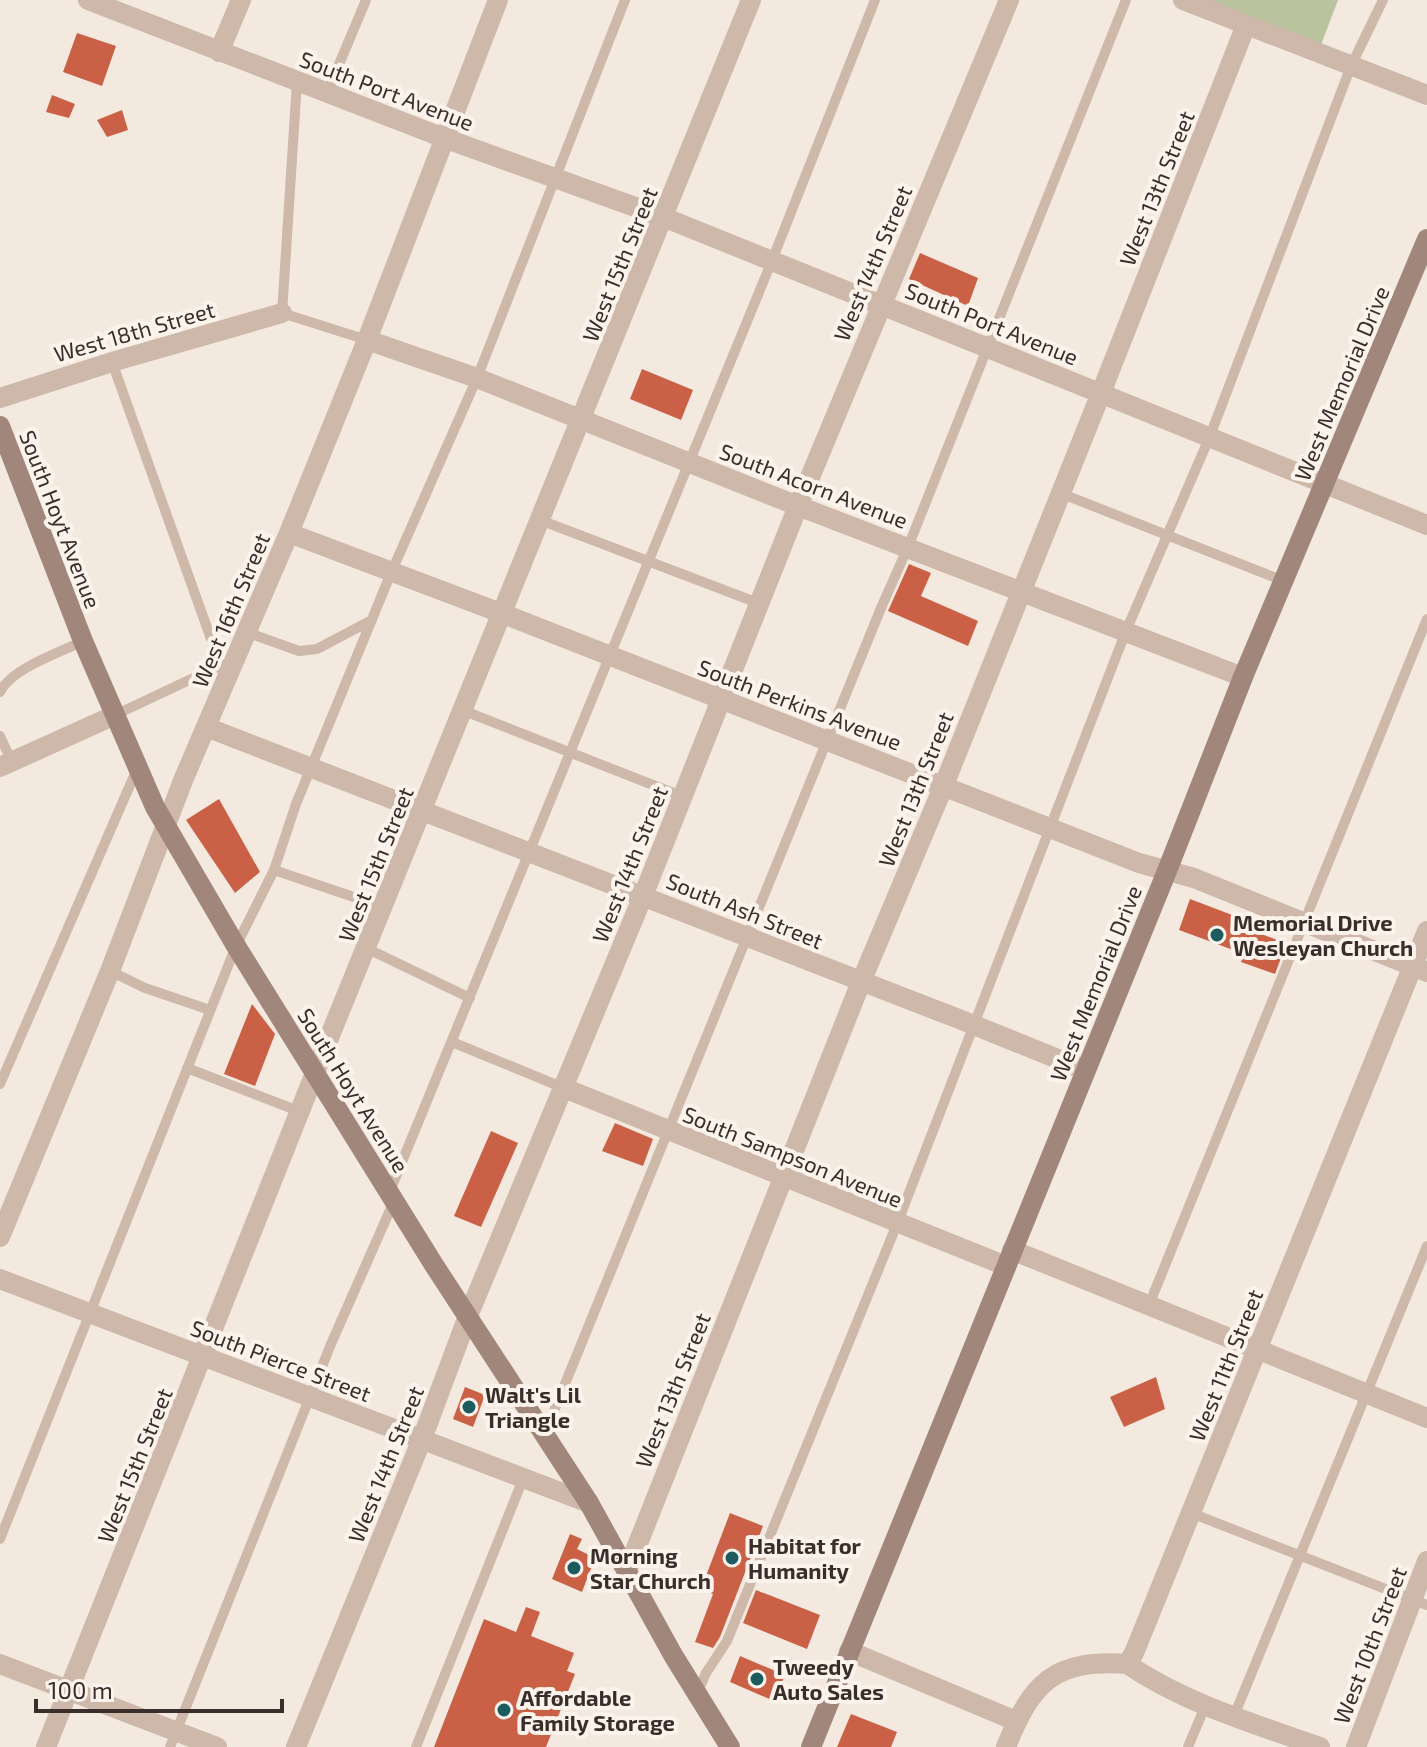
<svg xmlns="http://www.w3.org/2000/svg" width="1427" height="1747" viewBox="0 0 1427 1747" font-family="'Exo 2',sans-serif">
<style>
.green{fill:#b9c49e}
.building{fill:#ca6147}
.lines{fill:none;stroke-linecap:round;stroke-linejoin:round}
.service{stroke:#cdb8aa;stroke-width:10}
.minor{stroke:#cdb8aa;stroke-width:20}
.secondary{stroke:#a1877b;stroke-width:20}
.poi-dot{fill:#1d5c5e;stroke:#fbf3ec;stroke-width:3}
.labels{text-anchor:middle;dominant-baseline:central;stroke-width:8;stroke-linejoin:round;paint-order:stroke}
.street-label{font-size:22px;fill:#3a2e2a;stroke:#fbf3ec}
.poi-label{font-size:22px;font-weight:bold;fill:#3a2e2a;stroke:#fbf3ec;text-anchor:start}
</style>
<rect width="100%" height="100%" fill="#f4e9df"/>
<path class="green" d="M1206,0h132l-17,45z"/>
<path class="building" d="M77,33l39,13 -14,40 -39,-14z
M52,95l23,9 -6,14 -23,-6z
M122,110l6,20 -21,7 -10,-17z
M920,253l58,25 -10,28 -59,-27z
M642,369l51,21 -12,30 -51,-21z
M909,564l22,9 -10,23 57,25 -10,25 -80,-35z
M219,799l41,73 -25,21 -49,-73z
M1190,899l50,19 -3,7 46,17 -5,11 4,2 -7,19 -34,-12 3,-8 -65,-24z
M252,1004l23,30 -20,52 -31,-12z
M615,1123l38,16 -10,27 -41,-15z
M491,1131l27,12 -37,84 -27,-11z
M1156,1377l9,32 -41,18 -14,-30z
M465,1387l20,8 -12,32 -20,-8z
M730,1513l33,13 -43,111 -7,11 -18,-6 18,-48 -12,-5z
M570,1534l12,5 -5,10 18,9 -13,34 -30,-13z
M756,1590l64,25 -13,34 -64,-26z
M526,1607l14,5 -9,24 43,17 -7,18 8,3 -29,73h-112l50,-128 32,13z
M740,1656l45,19 -11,26 -44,-19z
M851,1714l46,18 -6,15h-54z"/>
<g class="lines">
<path class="service" d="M297,82l-15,231 85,27
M327,93l39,-93
M112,362l113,316
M1060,493l224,88
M540,520l218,83
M246,632l53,19 18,-2 55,-29
M0,692c12,-24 59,-39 83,-51
M462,710l219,86
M115,715l106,-50
M0,736l11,24
M274,870l109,37
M366,948l104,50
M110,971l35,17 65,22
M452,1042l112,46
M187,1068l114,44
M0,1084l137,-315
M390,1191l381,-928 104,-263
M1149,1305l278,-686
M545,1433l336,-825 27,-61 218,-547
M1191,1513l236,92
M0,1539l236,-593 38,-76 22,-66 95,-231 86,-195 148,-378
M697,1694l9,-21 21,-32 170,-417 229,-593 84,-195 141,-370 32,-66
M1234,1716l193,-470
M170,1747l161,-403 63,-143
M416,1747l107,-268
M1188,1747l18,-43"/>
<path class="minor" d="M88,0l356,138 219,79 764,308
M1183,0l244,95
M219,52l22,-52
M367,340l110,38 321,128 445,171
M0,398l112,-36 170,-49
M289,533l212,80 638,250 55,15 233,94
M206,727l753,292 126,51
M0,767l115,-52
M564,1088l442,178
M0,1237l110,-266 74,-193 105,-245 78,-193 131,-340
M1012,1250l415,168
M0,1279l589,224
M627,1571l234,-589 83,-197 157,-392 145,-368
M849,1651l167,70
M0,1664l217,83
M1127,1664c57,39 128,60 193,83
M46,1747l287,-719 418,-1028
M296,1747l126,-308 46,-123 175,-420 155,-390 211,-506
M1006,1747c26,-65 48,-88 121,-83l7,-11 293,-722
M1356,1747l71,-186"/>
<path class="secondary" d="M0,426l83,215 72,166 81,139 198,319 155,238 84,152 57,92
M811,1747l356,-876 76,-194 184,-438"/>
</g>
<g class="poi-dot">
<circle cx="1217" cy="935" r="8"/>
<circle cx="469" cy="1407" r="8"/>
<circle cx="732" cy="1558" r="8"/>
<circle cx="574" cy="1568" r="8"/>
<circle cx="757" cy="1679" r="8"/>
<circle cx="504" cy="1710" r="8"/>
</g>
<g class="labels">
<g class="street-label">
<text transform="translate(387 90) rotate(21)">South Port Avenue</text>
<text transform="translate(1156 188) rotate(-68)">West 13th Street</text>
<text transform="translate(872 263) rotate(-67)">West 14th Street</text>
<text transform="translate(619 264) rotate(-68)">West 15th Street</text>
<text transform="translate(992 323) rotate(22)">South Port Avenue</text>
<text transform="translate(134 331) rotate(-16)">West 18th Street</text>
<text transform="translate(1341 383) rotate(-67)">West Memorial Drive</text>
<text transform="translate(814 485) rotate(21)">South Acorn Avenue</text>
<text transform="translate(61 519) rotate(69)">South Hoyt Avenue</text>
<text transform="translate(230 610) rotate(-67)">West 16th Street</text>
<text transform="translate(800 704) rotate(21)">South Perkins Avenue</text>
<text transform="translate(915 789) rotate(-68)">West 13th Street</text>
<text transform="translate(375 864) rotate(-68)">West 15th Street</text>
<text transform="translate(629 864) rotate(-68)">West 14th Street</text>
<text transform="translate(745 910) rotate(22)">South Ash Street</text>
<text transform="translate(1095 983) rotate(-68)">West Memorial Drive</text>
<text transform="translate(354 1090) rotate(58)">South Hoyt Avenue</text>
<text transform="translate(793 1156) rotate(22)">South Sampson Avenue</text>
<text transform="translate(281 1360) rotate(21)">South Pierce Street</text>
<text transform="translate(1225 1365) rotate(-68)">West 11th Street</text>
<text transform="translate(672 1390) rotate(-68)">West 13th Street</text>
<text transform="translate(385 1464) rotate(-68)">West 14th Street</text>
<text transform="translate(134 1465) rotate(-68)">West 15th Street</text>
<text transform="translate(1369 1645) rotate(-69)">West 10th Street</text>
</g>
<g class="poi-label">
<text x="1233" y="922">Memorial Drive<tspan x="1233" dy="25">Wesleyan Church</tspan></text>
<text x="485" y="1394">Walt's Lil<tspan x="485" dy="25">Triangle</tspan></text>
<text x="748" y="1545">Habitat for<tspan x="748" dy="25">Humanity</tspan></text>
<text x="590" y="1555">Morning<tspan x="590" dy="25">Star Church</tspan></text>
<text x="773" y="1666">Tweedy<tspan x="773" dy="25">Auto Sales</tspan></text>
<text x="520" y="1697">Affordable<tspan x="520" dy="25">Family Storage</tspan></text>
</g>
</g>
<path d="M36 1699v12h246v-12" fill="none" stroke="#3a2e2a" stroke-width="4"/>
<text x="48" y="1699" font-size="24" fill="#3a2e2a" stroke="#fbf3ec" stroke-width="6" paint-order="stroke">100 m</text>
</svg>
